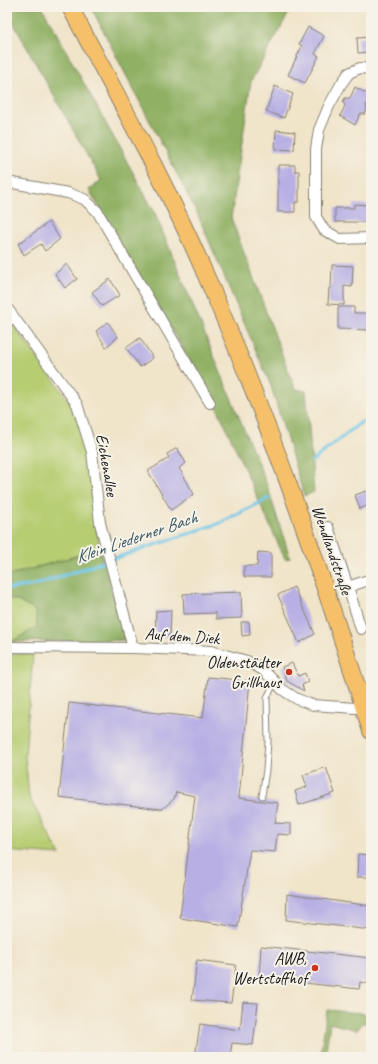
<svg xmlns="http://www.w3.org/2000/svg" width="378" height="1064" viewBox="0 0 378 1064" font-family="Caveat,sans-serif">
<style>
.green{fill:#b6cd72;stroke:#697447}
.forest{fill:#90b064;stroke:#566640}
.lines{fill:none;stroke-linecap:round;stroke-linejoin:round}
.stream{stroke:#6ac5e8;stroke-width:3.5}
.building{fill:#b8b0e4}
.service-casing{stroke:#868072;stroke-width:7}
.minor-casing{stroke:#868072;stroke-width:12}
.primary-casing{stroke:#868072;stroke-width:18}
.service{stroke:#fff;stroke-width:5}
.minor{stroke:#fff;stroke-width:10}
.primary{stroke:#f6c06b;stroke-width:16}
.poi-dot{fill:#c8321e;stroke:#f7f3e8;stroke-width:1.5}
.labels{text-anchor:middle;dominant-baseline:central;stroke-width:4;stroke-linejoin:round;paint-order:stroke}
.street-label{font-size:17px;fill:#1c1c1c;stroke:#f7f3e8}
.poi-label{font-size:17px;fill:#1c1c1c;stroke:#f7f3e8;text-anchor:end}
.water-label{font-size:18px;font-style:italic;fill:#375763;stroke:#f7f3e8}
</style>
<rect width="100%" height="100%" fill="#f7f3e8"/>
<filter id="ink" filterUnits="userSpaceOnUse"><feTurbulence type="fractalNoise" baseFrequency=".025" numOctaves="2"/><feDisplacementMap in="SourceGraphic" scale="8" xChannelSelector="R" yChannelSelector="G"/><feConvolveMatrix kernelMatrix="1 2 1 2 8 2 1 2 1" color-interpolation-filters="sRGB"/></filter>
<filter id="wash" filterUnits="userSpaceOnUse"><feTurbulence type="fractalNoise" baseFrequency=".012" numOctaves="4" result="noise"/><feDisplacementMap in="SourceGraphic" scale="16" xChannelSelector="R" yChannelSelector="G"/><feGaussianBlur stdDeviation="0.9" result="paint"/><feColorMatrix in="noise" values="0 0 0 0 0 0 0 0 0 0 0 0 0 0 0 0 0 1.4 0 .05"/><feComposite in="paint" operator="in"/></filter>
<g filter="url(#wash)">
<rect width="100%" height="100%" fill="#f0e4c9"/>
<path class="green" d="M7,316l66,90 15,49 8,71 4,23 -93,27z
M7,599l9,1 20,11 1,17 -26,14 -4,-1z
M7,654h26l-8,101 4,42 31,58 -53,-4z"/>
<path class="forest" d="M7,7h35l112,204 113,274 23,73 -5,1 -70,-156 -126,-213 12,-10 -94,-168z
M91,7h201l-41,74 -20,137 64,171 11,2 8,101 -10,4 -33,-110 -74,-173z
M100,549l25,91 -114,2h-4h4l26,-15 -1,-16 -20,-11 -9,-1v-23z
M327,1010l44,4v9h-8l-6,7 -27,-7 -5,34h-5z"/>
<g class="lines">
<path class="stream" d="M312,461l48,-38 11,-5
M7,589l28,-4 185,-62 49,-25"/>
</g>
<g id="blocks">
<path class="building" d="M308,27l16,9 -9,18 4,2 -14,27 -17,-8 14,-29 -3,-2z
M371,37v15l-13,1 -1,-15z
M275,86l18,8 -9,24 -18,-7z
M355,87l16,9 -5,10 1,4 -2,4h-5l-5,11 -15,-9 5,-10 -2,-4 2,-4h5z
M276,130l19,2 -1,18 -19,-1z
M278,165h17v6h4v31h-4v10h-17z
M354,204l17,1v17h-36v-14h19z
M49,222l11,17 -15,12 -4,-7 -17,11 -6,-11z
M67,264l10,15 -12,9 -10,-14z
M332,265l21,1 -1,21 -8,-1v19l-16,-1 1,-16h2z
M110,279l10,16 -18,11 -10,-14z
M338,307h16v6h17v17l-33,-1z
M108,322l10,15 -12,10 -10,-16z
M140,338l13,20 -13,9 -14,-19z
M177,448l9,15 -7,5 15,26 -23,16 -23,-39 21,-13 -2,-4z
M366,491l5,13 -11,5 -5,-14z
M258,552l13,1v24h-27v-11h13z
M294,587l21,47 -16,9 -21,-48z
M241,592l1,26 -26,1v-6l-32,1 -1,-20z
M171,610l-1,26 -15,1 1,-26z
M241,622h8l1,13 -8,1z
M292,663l6,13 7,-3 3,9 -6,3 2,6 -17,-10 -5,-14z
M208,677l42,4 -11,117 39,5 -3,20 16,1v11l-14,-1 -2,18 -25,-2 -12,77 -58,-9 15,-122 -19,-4 -2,7 -12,10 -103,-12 10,-94 134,15z
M326,767l9,26 -36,12 -4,-14 12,-4 -4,-12z
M358,854l13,1v22h-14z
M287,894l84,12v24l-85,-10z
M261,946l110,12v26l-11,-2 -1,7 -100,-11z
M197,960l39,5 -5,38 -39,-3z
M243,1002l15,1 -5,42 -21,-2 -2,14h-35l5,-33 40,6z"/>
</g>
</g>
<g filter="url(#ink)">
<use href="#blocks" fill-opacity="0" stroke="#868072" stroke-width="1"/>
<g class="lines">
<defs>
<path id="service" d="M262,796l4,-26 2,-29 -1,-43 8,-17"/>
<path id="minor" d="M371,69l-11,-1 -11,5 -8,11 -12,22 -10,24 -3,19v68l8,13 16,9 31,-1
M7,182l61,11 16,6 13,12 113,192
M7,308l70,96 15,48 8,71 33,125
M328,527l20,60 23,-8
M348,587l13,42
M7,647l126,1 78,3 36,10 16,9 20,20 14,9 16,6 56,4"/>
<path id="primary" d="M70,7c46,87 95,174 134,264 65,149 119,304 167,460"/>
</defs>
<use href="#service" class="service-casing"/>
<use href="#minor" class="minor-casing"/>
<use href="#primary" class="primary-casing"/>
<use href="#service" class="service"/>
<use href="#minor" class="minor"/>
<use href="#primary" class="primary"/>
</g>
</g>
<g class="poi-dot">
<circle cx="289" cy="672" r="4"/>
<circle cx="315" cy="968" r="4"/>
</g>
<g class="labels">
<g class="street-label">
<text transform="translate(107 465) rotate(80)">Eichenallee</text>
<text transform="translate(332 550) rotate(71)">Wendlandstraße</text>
<text transform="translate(182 636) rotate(4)">Auf dem Diek</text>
</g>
<g class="poi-label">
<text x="281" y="662">Oldenstädter<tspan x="281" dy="20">Grillhaus</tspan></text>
<text x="307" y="958">AWB,<tspan x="307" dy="20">Wertstoffhof</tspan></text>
</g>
<g class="water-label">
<text transform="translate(136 537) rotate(-19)">Klein Liederner Bach</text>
</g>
</g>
<rect width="378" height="1064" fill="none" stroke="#f7f3e8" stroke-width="24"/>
</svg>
